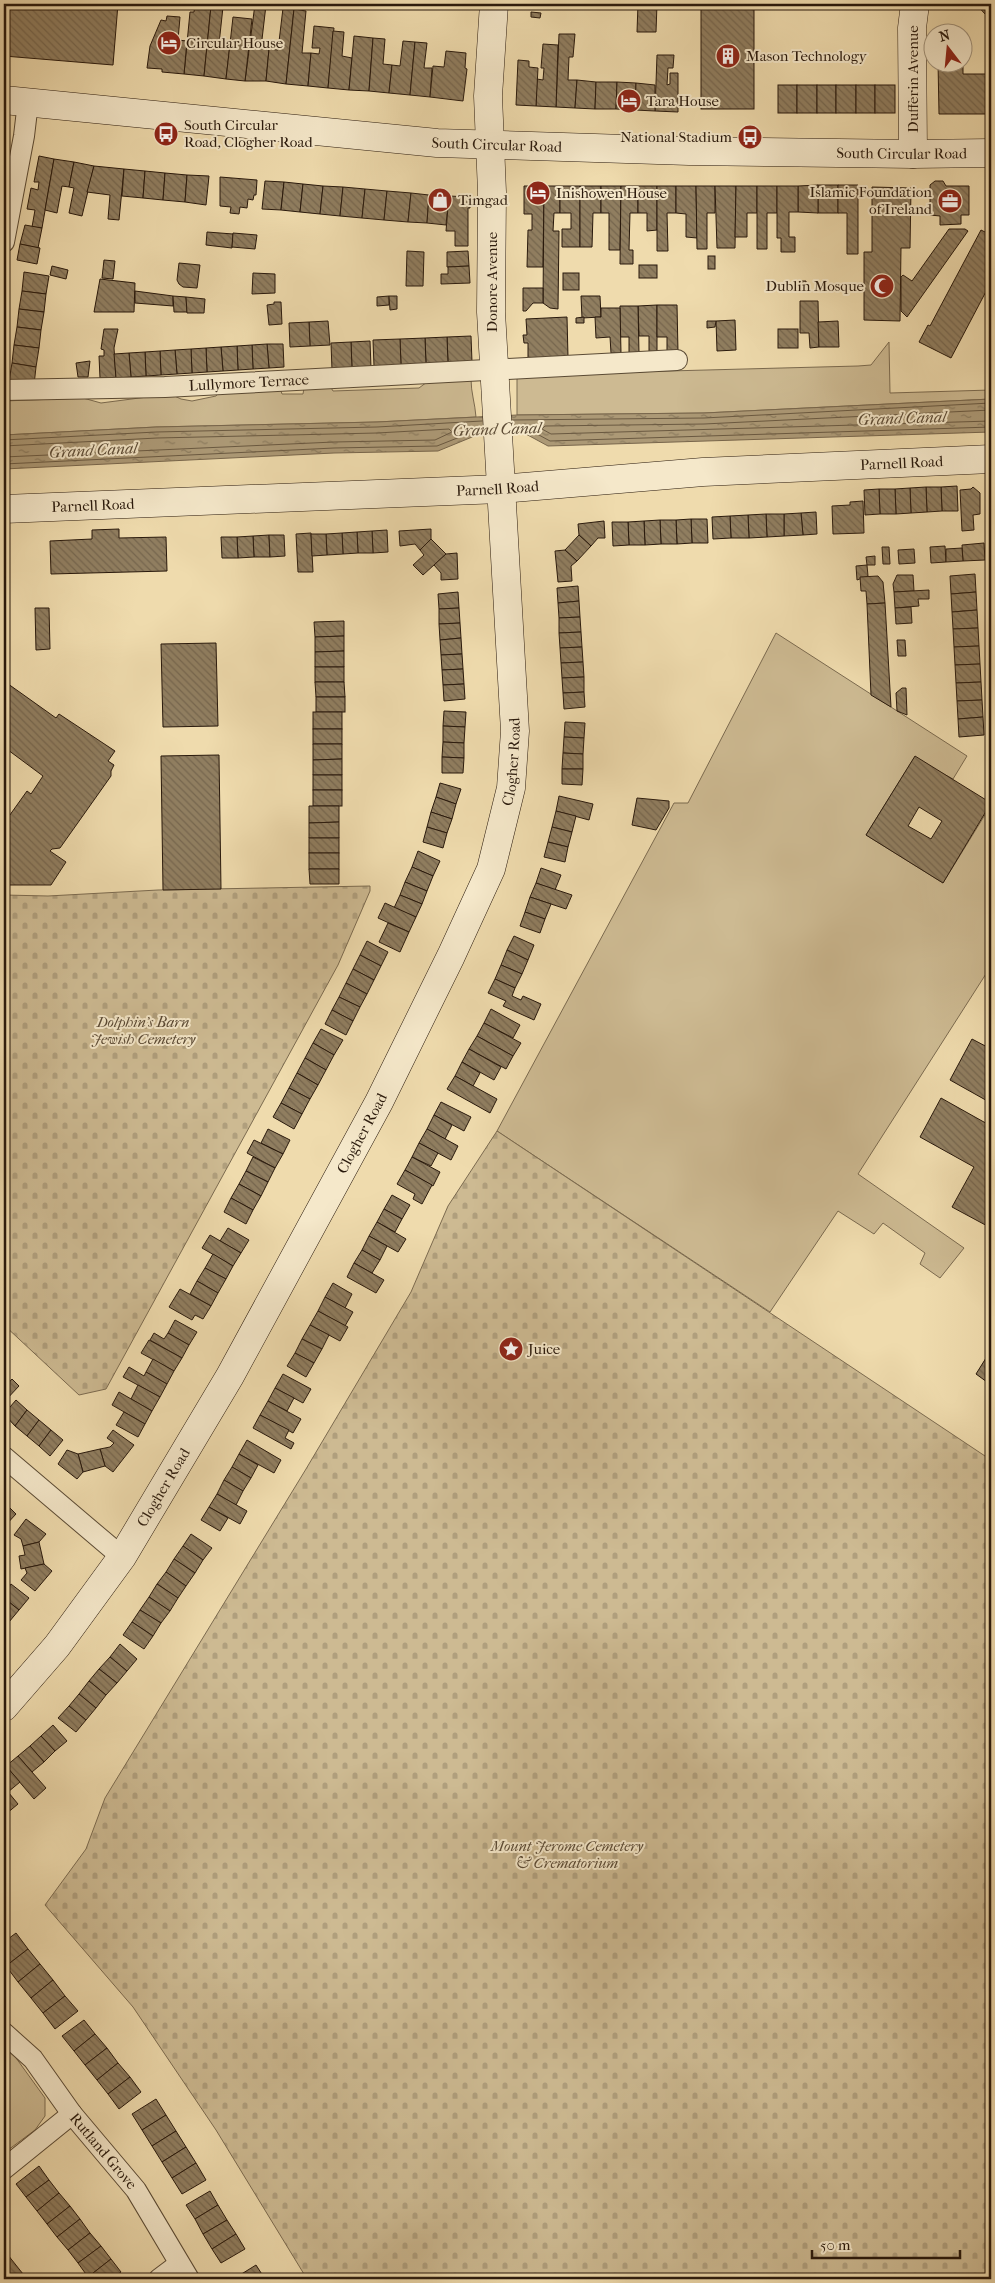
<svg xmlns="http://www.w3.org/2000/svg" width="995" height="2283" viewBox="0 0 995 2283" font-family="'IM FELL French Canon',serif">
<style>
.green{fill:#cdba92;stroke:#7b6a4f}
.cemetery{fill:url(#cemetery-stones);stroke:#7b6a4f}
.water{fill:url(#water-ripples);stroke:#78664c}
.lines{fill:none;stroke-linecap:round;stroke-linejoin:round}
.shore{stroke:#6a5941;stroke-width:1}
.building{fill:url(#building-back-hatch);stroke:#29190c;fill-rule:evenodd}
.street-casing{stroke:#5a4a34;stroke-width:22}
.secondary-casing{stroke:#29190c;stroke-width:29}
.street{stroke:#f5e8ca;stroke-width:20}
.secondary{stroke:#f5e8ca;stroke-width:28}
.labels{text-anchor:middle;dominant-baseline:central;stroke-width:4;stroke-linejoin:round;paint-order:stroke}
.poi-label{font-size:15px;fill:#29190c;stroke:#f5e8ca;text-anchor:start}
.street-label{font-size:15px;fill:#29190c;stroke:#f5e8ca}
.park-label{font-size:15px;font-style:italic;fill:#5a4934;stroke:#f5e8ca}
.water-label{font-size:16px;font-style:italic;fill:#5d4c36;stroke:#f5e8ca}
</style>
<defs>
<pattern id="cemetery-stones" width="16" height="16" patternUnits="userSpaceOnUse" patternTransform="scale(1.25)"><rect width="16" height="16" fill="#cdba92"/><path d="M2 7V4a2 2 0 0 1 4 0v3zM10 15v-3a2 2 0 0 1 4 0v3z" fill="#b09f7d"/></pattern>
<pattern id="water-ripples" width="26" height="14" patternUnits="userSpaceOnUse" patternTransform="scale(1.25)"><rect width="26" height="14" fill="#ac9976"/><path d="M2 4q2-2 4 0t4 0M15 11q2-2 4 0t4 0" fill="none" stroke="#8c7c5f"/></pattern>
<pattern id="building-back-hatch" width="6" height="6" patternUnits="userSpaceOnUse" patternTransform="scale(1.25)"><rect width="6" height="6" fill="#907e60"/><path d="M-1 5l2 2M0 0l6 6M5-1l2 2" fill="none" stroke="#76664e"/></pattern>
</defs>
<rect width="100%" height="100%" fill="#efdbad"/>
<filter id="stains"><feTurbulence type="fractalNoise" baseFrequency=".004" numOctaves="4"/><feColorMatrix values="0 0 0 0 .2 0 0 0 0 .09 0 0 0 0 .02 0 0 0 .5 -.17"/></filter>
<radialGradient id="worn" r=".72"><stop offset=".6" stop-color="#630" stop-opacity="0"/><stop offset="1" stop-color="#630" stop-opacity=".3"/></radialGradient>
<g class="green">
<path d="M889,342L890,393L991,390V399L704,413L517,415V375L858,366L871,365Z"/>
<path d="M431,379H471C471,393 475,403 476,417L377,422L156,427L4,435V401L83,398L101,403L170,394L181,399L192,401L216,396L221,390L280,388L282,394H303L304,388L330,386L333,391L419,388Z"/>
<path d="M776,633L967,756L953,779L914,758L866,835L943,883L991,805V966L858,1174L964,1248L940,1278L920,1264L925,1253L883,1223L874,1234L838,1211L770,1312L497,1131L674,803H688Z"/>
<path d="M4,2046L11,2051L45,2098V2116L35,2130L4,2153Z"/>
</g>
<g class="cemetery">
<path d="M370,886V891L338,965L106,1389L79,1395L4,1325V895L48,896L158,890Z"/>
<path d="M497,1131L991,1460V2279H307L216,2130L133,2007L45,1905L86,1849L105,1798L306,1469L411,1292L448,1206Z"/>
</g>
<path class="water" d="M991,399V432L548,446L524,433L477,435L438,451L334,453L4,469V435L156,427L377,422L517,415L704,413Z"/>
<g class="lines">
<g class="shore">
<path d="M991,410L704,424L545,426L542,429L551,434L991,421"/>
<path d="M512,420L704,418L991,403"/>
<path d="M513,429L526,428L550,441L991,427"/>
<path d="M4,440L156,432L377,427L482,421"/>
<path d="M4,446L157,438L377,433L449,429L452,432L435,440L334,442L4,457"/>
<path d="M4,464L334,448L437,446L475,431L483,430"/>
</g>
</g>
<g class="building">
<path d="M4,4H118L113,65L4,56Z"/>
<path d="M195,4H207L206,6H211L204,76L184,74L190,12H194Z"/>
<path d="M255,4L266,5L261,48L269,49L266,81H245Z"/>
<path d="M522,4H541V8L522,6Z"/>
<path d="M638,4H657L656,32H637Z"/>
<rect x="701" y="4" width="53" height="105"/>
<path d="M976,4H989L991,16L985,14Z"/>
<path d="M211,6L223,7L219,44L230,45L226,79L204,76Z"/>
<path d="M283,8L294,9L286,84L266,81L269,49L278,50Z"/>
<path d="M294,9L306,11L302,53H311L308,86L286,84Z"/>
<path d="M531,12L541,13L540,18L531,17Z"/>
<path d="M167,16L180,17L178,40L187,41L184,74L162,72V69L147,68L150,46L161,20L166,21Z"/>
<path d="M233,17L252,19L245,81L226,79Z"/>
<path d="M314,26L334,28L328,88L308,86L311,53L319,54L320,48H312Z"/>
<path d="M333,31L344,32L342,56L352,58L349,90L328,88Z"/>
<path d="M963,33V74H991V114H939L938,62H962Z"/>
<path d="M559,34H575L573,57H569L568,80H577L575,108L556,107Z"/>
<path d="M354,36L373,38L369,91L349,90Z"/>
<path d="M373,38L385,39L383,64L392,65L389,93L369,91Z"/>
<path d="M403,41L415,42L410,95L389,93L392,65L400,66Z"/>
<path d="M415,42L427,43L424,68H432L430,97L410,95Z"/>
<path d="M543,44L558,45L556,107L536,106L537,79L543,80L544,68H541Z"/>
<path d="M446,51L466,53L465,68L467,69L463,101L430,97L433,66L444,67Z"/>
<path d="M657,55H674L673,68H668L667,85L670,84V73H678V112L655,111Z"/>
<path d="M518,60L529,61V67L538,68L536,106L516,105Z"/>
<path d="M577,80L596,82L595,109L575,108Z"/>
<path d="M596,82H617L616,109H595Z"/>
<path d="M617,82L636,83L635,110L616,109Z"/>
<path d="M636,83L655,85V111L635,110Z"/>
<rect x="778" y="85" width="19" height="28"/>
<rect x="797" y="85" width="20" height="28"/>
<rect x="817" y="85" width="19" height="28"/>
<rect x="836" y="85" width="20" height="28"/>
<rect x="856" y="85" width="19" height="28"/>
<rect x="875" y="85" width="20" height="28"/>
<path d="M39,156L54,159L42,228L32,227L35,210L27,209L31,188L38,190L39,182H34Z"/>
<path d="M54,159L74,162L69,187L62,186L57,213L45,210Z"/>
<path d="M74,162L94,166L82,216L69,213L74,188L69,187Z"/>
<path d="M94,166L124,169L119,220L108,219L110,195L87,192Z"/>
<path d="M124,169L145,171L143,198L122,196Z"/>
<path d="M145,171L165,173L163,200L143,198Z"/>
<path d="M165,173L187,175L185,202L163,200Z"/>
<path d="M187,175L209,176L206,205L185,202Z"/>
<path d="M220,177L257,180L256,195H254L253,200L248,199L247,208L240,207L239,214L230,213L231,207L220,206Z"/>
<path d="M265,181L284,182L281,210L262,209Z"/>
<path d="M935,181H943L946,186H969V215H961V224L940,225V216L930,215V185Z"/>
<path d="M284,182L303,184L300,212L281,210Z"/>
<path d="M303,184L323,186L320,214L300,212Z"/>
<rect x="818" y="185" width="20" height="28"/>
<path d="M818,185V213L798,212V186Z"/>
<path d="M838,185H858V254H847V213H838Z"/>
<path d="M323,186L343,187L340,216L320,214Z"/>
<path d="M524,186H544L543,267H527L528,230H532V214H524Z"/>
<path d="M544,186H560V213H554L553,231H559L558,309L550,308L543,303Z"/>
<path d="M560,186H580V247H562V229H571V213H560Z"/>
<path d="M580,186H601V213H593L592,247H580Z"/>
<path d="M601,186H621L620,250H609V213H601Z"/>
<path d="M621,186H638V213H630L629,250H633V264H620Z"/>
<path d="M638,186H657V230L647,231V213H638Z"/>
<path d="M657,186H676V213H667L668,251H657Z"/>
<path d="M676,186H696L697,238L686,237V214L676,213Z"/>
<path d="M696,186H715V213H707V249H697Z"/>
<path d="M715,186H736L735,248H717Z"/>
<path d="M736,186H757V213H747V237H735Z"/>
<path d="M757,186H777V213H767V249H757Z"/>
<path d="M777,186H798V212H789V237H795V252H781V238H777Z"/>
<path d="M343,187L365,189L362,218L340,216Z"/>
<path d="M872,187L911,188L910,248H901L900,321L864,320V252H872Z"/>
<path d="M365,189L387,191L384,220L362,218Z"/>
<path d="M387,191L411,193L408,222L384,220Z"/>
<path d="M411,193L429,195L427,223L408,222Z"/>
<path d="M429,195L449,196L446,225L427,223Z"/>
<path d="M449,196L470,197V208H468V246H455V231H446Z"/>
<path d="M25,225L42,228L38,248L20,244Z"/>
<path d="M949,229H965L968,231L907,317L901,311V277L903,275L912,281Z"/>
<path d="M981,230L991,235V282L951,358L919,342L928,325L930,326Z"/>
<path d="M207,232L233,234L232,248L206,245Z"/>
<path d="M233,233L257,235L255,249L232,247Z"/>
<path d="M20,244L40,248L37,264L17,260Z"/>
<path d="M407,251L424,252L423,286H406Z"/>
<path d="M468,251L469,266L447,267V252Z"/>
<rect x="708" y="256" width="7" height="13"/>
<path d="M104,260L115,261L113,279L102,278Z"/>
<path d="M179,263L200,265L197,288L183,287L179,284L177,280Z"/>
<rect x="639" y="265" width="18" height="13"/>
<path d="M52,266L68,270L66,279L50,275Z"/>
<path d="M469,266L470,283L441,284V274H448V267Z"/>
<path d="M24,272L49,276L46,294L22,291Z"/>
<path d="M253,273L275,274V293L252,294Z"/>
<rect x="563" y="273" width="16" height="17"/>
<path d="M100,279L135,283L134,312H94Z"/>
<path d="M800,281H806V287L800,288Z"/>
<path d="M523,288H543V303H533L526,311H523Z"/>
<path d="M22,291L46,294L44,312L19,309Z"/>
<path d="M135,291L173,296V306L135,303Z"/>
<path d="M173,296L186,297L187,312H174Z"/>
<path d="M389,296V305L377,306V297Z"/>
<path d="M389,296H397V309L390,310Z"/>
<path d="M581,296H600L601,317L582,318Z"/>
<path d="M186,297L205,299L204,313H187Z"/>
<path d="M800,301H818L819,347L810,348L809,333H800Z"/>
<path d="M274,302H281L282,324L269,325L267,305L274,304Z"/>
<path d="M657,305V352H649V336H639L638,306Z"/>
<path d="M657,305H677L678,352H667V337H657Z"/>
<path d="M620,306H638L639,353H629V337H620Z"/>
<path d="M601,308H620L621,353H611L610,337L596,338L595,317H601Z"/>
<path d="M19,309L44,312L41,330L17,327Z"/>
<path d="M567,317L568,357L528,359V343H524L523,335H527L526,319Z"/>
<path d="M584,317V323H576V318Z"/>
<path d="M735,320L736,350L717,351L716,321Z"/>
<path d="M328,321L330,345L310,346L309,322Z"/>
<path d="M707,321H716L715,327L707,328Z"/>
<path d="M838,321L839,347H819L818,322Z"/>
<path d="M309,322L310,346L290,347L289,323Z"/>
<path d="M17,327L41,330L39,348L14,345Z"/>
<path d="M104,329H118L114,348L116,378H100L99,356H104V350L101,349Z"/>
<rect x="778" y="329" width="20" height="19"/>
<path d="M471,336L472,362L448,363L447,337Z"/>
<path d="M447,337L448,363L426,364L425,338Z"/>
<path d="M425,338L426,364L401,365L400,339Z"/>
<path d="M400,339L401,365L374,366L373,340Z"/>
<path d="M370,341L371,368L352,369L351,342Z"/>
<path d="M351,342L352,369L332,370L331,343Z"/>
<path d="M267,344H283L284,367L269,368Z"/>
<path d="M267,344L269,368L253,369L252,345Z"/>
<path d="M14,345L39,348L36,367L12,363Z"/>
<path d="M252,345L253,369L238,370L237,346Z"/>
<path d="M237,346L238,370L223,371L221,347Z"/>
<path d="M221,347L223,371L207,372L206,348Z"/>
<path d="M206,348L207,372L192,373L191,349Z"/>
<path d="M191,349L192,373L177,374L175,350Z"/>
<path d="M175,350L177,374L161,375L160,351Z"/>
<path d="M160,351L161,375L146,376L145,352Z"/>
<path d="M145,352L146,376L131,377L129,353Z"/>
<path d="M129,353L131,377L116,378L114,354Z"/>
<path d="M90,361L88,377H78L76,363Z"/>
<path d="M12,363L36,367L34,385L9,381Z"/>
<path d="M957,486L958,511H942L941,487Z"/>
<path d="M926,487H941L942,511L927,512Z"/>
<path d="M926,487L927,512L911,513L910,488Z"/>
<path d="M973,487L980,493V514L973,515L974,530L962,531L960,490L971,489Z"/>
<path d="M910,488L911,513L896,514L895,489Z"/>
<path d="M879,489H895L896,514H880Z"/>
<path d="M879,489L880,514L865,515L864,490Z"/>
<path d="M863,501L864,533L833,534L832,506L850,505V502Z"/>
<path d="M816,512L817,534L803,535L801,513Z"/>
<path d="M801,513L803,535L784,536V514Z"/>
<path d="M766,514H784V536L767,537Z"/>
<path d="M766,514L767,537L749,538L748,515Z"/>
<path d="M748,515L749,538H731L730,516Z"/>
<path d="M730,516L731,538L713,539L712,517Z"/>
<path d="M691,519H707L708,543H692Z"/>
<path d="M691,519L692,543L677,544L676,520Z"/>
<path d="M660,520H676L677,544H661Z"/>
<path d="M660,520L661,544L645,545L644,521Z"/>
<path d="M604,521L605,538H598L591,546L579,535L578,524Z"/>
<path d="M644,521L645,545H629L628,522Z"/>
<path d="M612,522H628L629,545L613,546Z"/>
<path d="M119,529V538L166,537L167,571L51,574L50,541L92,539V530Z"/>
<path d="M431,529V539L420,550L415,544L400,546L399,531Z"/>
<path d="M387,530L388,552L373,553L372,531Z"/>
<path d="M372,531L373,553H358L357,532Z"/>
<path d="M357,532L358,553L343,554L342,533Z"/>
<path d="M311,533L313,572H298L296,534Z"/>
<path d="M342,533L343,554L327,555L326,534Z"/>
<path d="M311,534H326L327,555L312,556Z"/>
<path d="M269,535L270,557H254L253,536Z"/>
<path d="M269,535H284L285,556L270,557Z"/>
<path d="M579,535L591,546L577,561L565,550Z"/>
<path d="M253,536L254,557L238,558L237,537Z"/>
<path d="M221,537H237L238,558H222Z"/>
<path d="M431,539L446,554L423,575L413,565L424,555L420,550Z"/>
<path d="M984,543L985,560L963,561L962,545Z"/>
<path d="M945,546L946,562L931,563L930,547Z"/>
<path d="M882,547H889L890,564H883Z"/>
<path d="M962,548L963,561L946,562V549Z"/>
<path d="M914,549L915,563L899,564L898,550Z"/>
<path d="M565,550L577,561L571,566L572,581L558,582L555,551Z"/>
<path d="M457,553L458,579L441,580V573L434,565L446,554Z"/>
<path d="M875,556V565H867L866,557Z"/>
<path d="M867,565L868,576L857,580L856,566Z"/>
<path d="M975,574L976,592L951,594L950,576Z"/>
<path d="M897,575H913L914,591L894,592L893,584Z"/>
<path d="M878,576L883,582L885,603L867,604L866,591H861L860,577Z"/>
<path d="M578,586L579,601L558,603L557,588Z"/>
<path d="M929,590V599H918L919,606L895,608L894,592Z"/>
<path d="M458,592L459,608L439,609L438,594Z"/>
<path d="M976,592L977,610L952,612L951,594Z"/>
<path d="M579,601L580,617L559,618L558,603Z"/>
<path d="M885,603L891,707L871,695L867,604Z"/>
<path d="M911,607L912,623L896,624L895,608Z"/>
<path d="M35,608H49L50,649L36,650Z"/>
<path d="M459,608L460,623L439,624V609Z"/>
<path d="M977,610L978,628L953,629L952,612Z"/>
<path d="M580,617L581,632L559,633V618Z"/>
<path d="M344,621V636L315,637L314,622Z"/>
<path d="M460,623L461,638L440,640L439,624Z"/>
<path d="M978,628L979,646L954,647L953,629Z"/>
<path d="M581,632L582,647L560,648L559,633Z"/>
<path d="M344,636V651L315,652V637Z"/>
<path d="M461,638L462,654L441,655L440,640Z"/>
<path d="M897,640H905L906,656H898Z"/>
<path d="M216,643L218,726L163,727L161,644Z"/>
<path d="M979,646L980,664L955,665L954,647Z"/>
<path d="M582,647L583,662L561,663L560,648Z"/>
<path d="M344,651V667H315V652Z"/>
<path d="M462,654L463,669L442,670L441,655Z"/>
<path d="M583,662L584,677L562,678L561,663Z"/>
<path d="M980,664L981,682L956,683L955,665Z"/>
<rect x="315" y="667" width="29" height="15"/>
<path d="M463,669L464,684L443,685L442,670Z"/>
<path d="M584,677V692L563,693L562,678Z"/>
<path d="M4,681L56,718L59,714L115,751L108,761L114,765L111,771V776L60,848L52,849L50,851L66,862L51,885H4V829L10,821L7,819L27,791L31,794L43,776L4,747Z"/>
<path d="M315,682H344L345,697H316Z"/>
<path d="M981,682L982,700L957,701L956,683Z"/>
<path d="M464,684L465,699L444,701L443,685Z"/>
<path d="M902,688H906L907,715L897,711L896,693Z"/>
<path d="M584,692L585,707L564,709L563,693Z"/>
<rect x="316" y="697" width="29" height="15"/>
<path d="M982,700L983,717L958,719L957,701Z"/>
<path d="M444,711L466,712L465,727L443,726Z"/>
<rect x="313" y="712" width="29" height="17"/>
<path d="M983,717L984,735L959,737L958,719Z"/>
<path d="M565,722L585,723L584,738L564,737Z"/>
<path d="M443,726L465,727L464,743L443,742Z"/>
<rect x="313" y="729" width="29" height="15"/>
<path d="M564,737L584,738L583,754L563,753Z"/>
<path d="M443,742L464,743V758L442,757Z"/>
<path d="M313,744H342V759L313,760Z"/>
<path d="M563,753L583,754V769H562Z"/>
<path d="M219,755L221,889L163,890L161,756Z"/>
<path d="M915,756L991,803L943,883L866,835ZM919,807L942,821L931,839L908,826Z"/>
<path d="M442,757L464,758L463,773H442Z"/>
<path d="M342,759V775H313V760Z"/>
<path d="M562,769H583L582,785L562,784Z"/>
<rect x="313" y="775" width="29" height="15"/>
<path d="M440,783L461,789L456,804L436,797Z"/>
<rect x="313" y="790" width="29" height="16"/>
<path d="M559,796L593,804L589,820L556,811Z"/>
<path d="M436,797L456,804L452,819L431,812Z"/>
<path d="M637,798L669,801V808L656,830L632,825Z"/>
<path d="M309,806H339V822L309,823Z"/>
<path d="M556,811L576,816L572,832L552,827Z"/>
<path d="M431,812L452,819L447,833L427,827Z"/>
<path d="M339,822V838H309V823Z"/>
<path d="M427,827L447,833L443,848L423,842Z"/>
<path d="M552,827L572,832L568,847L548,842Z"/>
<rect x="309" y="838" width="30" height="15"/>
<path d="M548,842L568,847L565,862L544,857Z"/>
<path d="M418,851L440,861L433,876L412,867Z"/>
<rect x="309" y="853" width="30" height="16"/>
<path d="M412,867L433,876L427,891L405,882Z"/>
<path d="M541,868L561,875L555,890L536,883Z"/>
<path d="M309,869H339V884H310Z"/>
<path d="M405,882L427,891L422,904L400,895Z"/>
<path d="M536,883L572,895L566,909L530,897Z"/>
<path d="M400,895L422,904L416,917L394,908Z"/>
<path d="M530,897L551,904L545,919L525,912Z"/>
<path d="M385,903L416,917L409,932L378,918Z"/>
<path d="M525,912L545,919L540,933L520,926Z"/>
<path d="M388,923L409,932L400,952L379,942Z"/>
<path d="M514,936L534,945L528,960L507,950Z"/>
<path d="M367,941L388,952L381,966L360,955Z"/>
<path d="M507,950L528,960L522,974L501,965Z"/>
<path d="M360,955L381,966L374,980L353,969Z"/>
<path d="M501,965L522,974L515,988L495,979Z"/>
<path d="M353,969L374,980L367,994L346,983Z"/>
<path d="M495,979L515,988L512,996L521,1000L523,996L541,1004L534,1020L503,1006L506,1001L488,993Z"/>
<path d="M346,983L367,994L360,1007L339,997Z"/>
<path d="M339,997L360,1007L353,1021L332,1010Z"/>
<path d="M491,1009L520,1025L513,1038L484,1023Z"/>
<path d="M332,1010L353,1021L346,1035L325,1024Z"/>
<path d="M484,1023L521,1043L513,1056L477,1036Z"/>
<path d="M321,1029L343,1040L334,1055L313,1043Z"/>
<path d="M477,1036L513,1056L506,1069L469,1049Z"/>
<path d="M972,1039L991,1049V1103L950,1080Z"/>
<path d="M313,1043L334,1055L326,1070L305,1058Z"/>
<path d="M469,1049L501,1067L494,1080L462,1062Z"/>
<path d="M305,1058L326,1070L318,1085L297,1073Z"/>
<path d="M462,1062L480,1073L473,1086L455,1076Z"/>
<path d="M297,1073L318,1085L310,1099L289,1088Z"/>
<path d="M455,1076L497,1099L490,1113L447,1089Z"/>
<path d="M289,1088L310,1099L302,1114L281,1103Z"/>
<path d="M941,1098L991,1126V1228L952,1207L974,1167L920,1137Z"/>
<path d="M441,1102L471,1117L464,1131L434,1115Z"/>
<path d="M281,1103L302,1114L294,1129L273,1117Z"/>
<path d="M434,1115L452,1125L445,1139L427,1129Z"/>
<path d="M268,1129L290,1140L283,1154L261,1143Z"/>
<path d="M427,1129L458,1146L451,1160L419,1143Z"/>
<path d="M254,1140L283,1154L275,1168L247,1153Z"/>
<path d="M419,1143L438,1153L431,1166L412,1157Z"/>
<path d="M253,1157L275,1168L268,1182L246,1171Z"/>
<path d="M412,1157L440,1172L433,1186L405,1170Z"/>
<path d="M405,1170L432,1185L422,1204L413,1199L415,1194L397,1184Z"/>
<path d="M246,1171L268,1182L261,1196L239,1184Z"/>
<path d="M239,1184L261,1196L253,1210L231,1198Z"/>
<path d="M392,1195L410,1205L402,1219L384,1209Z"/>
<path d="M231,1198L253,1210L246,1224L224,1212Z"/>
<path d="M384,1209L402,1219L395,1232L377,1222Z"/>
<path d="M377,1222L406,1239L398,1252L369,1236Z"/>
<path d="M228,1228L249,1240L241,1253L220,1241Z"/>
<path d="M210,1235L241,1253L233,1266L202,1248Z"/>
<path d="M369,1236L387,1246L380,1260L362,1250Z"/>
<path d="M362,1250L380,1260L372,1273L354,1263Z"/>
<path d="M213,1254L233,1266L226,1279L205,1268Z"/>
<path d="M354,1263L384,1280L376,1293L347,1277Z"/>
<path d="M205,1268L226,1279L218,1293L197,1281Z"/>
<path d="M197,1281L218,1293L211,1306L190,1294Z"/>
<path d="M333,1283L352,1294L345,1308L325,1297Z"/>
<path d="M180,1289L211,1306L203,1319L195,1315L192,1320L169,1307Z"/>
<path d="M325,1297L353,1312L345,1326L318,1311Z"/>
<path d="M318,1311L348,1327L340,1341L310,1325Z"/>
<path d="M175,1320L197,1332L189,1345L168,1333Z"/>
<path d="M310,1325L329,1335L322,1349L302,1339Z"/>
<path d="M154,1333L164,1339L168,1333L189,1345L182,1358L150,1340Z"/>
<path d="M302,1339L322,1349L314,1363L295,1353Z"/>
<path d="M149,1340L182,1358L174,1371L141,1353Z"/>
<path d="M991,1350V1375L987,1382L976,1374Z"/>
<path d="M295,1353L314,1363L306,1377L287,1366Z"/>
<path d="M153,1359L174,1371L167,1384L146,1372Z"/>
<path d="M129,1367L144,1376L146,1372L167,1384L160,1397L123,1377Z"/>
<path d="M4,1368L9,1373L4,1378Z"/>
<path d="M283,1374L311,1389L303,1403L275,1388Z"/>
<path d="M12,1379L19,1386L4,1402V1388Z"/>
<path d="M138,1385L160,1397L152,1411L131,1399Z"/>
<path d="M275,1388L294,1398L287,1411L268,1401Z"/>
<path d="M119,1392L152,1411L145,1424L112,1405Z"/>
<path d="M16,1400L27,1410L15,1426L4,1414Z"/>
<path d="M268,1401L301,1419L293,1433L260,1415Z"/>
<path d="M27,1410L39,1420L27,1436L15,1426Z"/>
<path d="M124,1412L145,1424L138,1437L116,1425Z"/>
<path d="M260,1415L289,1430L285,1438L294,1443L291,1449L253,1428Z"/>
<path d="M39,1420L51,1430L39,1446L27,1436Z"/>
<path d="M51,1430L63,1440L50,1456L39,1446Z"/>
<path d="M113,1430L134,1445L113,1472L105,1466L100,1449L110,1447L114,1443L107,1438Z"/>
<path d="M247,1440L281,1460L274,1473L239,1454Z"/>
<path d="M100,1449L105,1466L83,1472L78,1454Z"/>
<path d="M67,1450L78,1454L83,1472L77,1479L58,1464Z"/>
<path d="M239,1454L258,1465L251,1478L232,1467Z"/>
<path d="M232,1467L251,1478L243,1491L224,1480Z"/>
<path d="M224,1480L243,1491L236,1505L217,1494Z"/>
<path d="M217,1494L247,1511L240,1524L209,1507Z"/>
<path d="M5,1503L16,1514L4,1527V1505Z"/>
<path d="M209,1507L228,1518L220,1531L201,1520Z"/>
<path d="M26,1519L46,1534L39,1542L23,1546L21,1539L14,1535Z"/>
<path d="M191,1534L212,1548L203,1560L183,1546Z"/>
<path d="M39,1542L44,1564L21,1569L19,1556L25,1555L23,1546Z"/>
<path d="M183,1546L203,1560L195,1573L174,1559Z"/>
<path d="M174,1559L195,1573L186,1586L166,1572Z"/>
<path d="M44,1564L52,1571L35,1591L21,1580L27,1573L25,1568Z"/>
<path d="M166,1572L186,1586L178,1598L157,1584Z"/>
<path d="M11,1584L29,1598L19,1610L4,1598V1594Z"/>
<path d="M157,1584L178,1598L170,1611L149,1597Z"/>
<path d="M149,1597L170,1611L161,1623L140,1610Z"/>
<path d="M4,1598L19,1610L9,1622L4,1618Z"/>
<path d="M140,1610L161,1623L153,1636L132,1622Z"/>
<path d="M4,1618L9,1622L4,1629Z"/>
<path d="M132,1622L153,1636L144,1649L123,1635Z"/>
<path d="M120,1644L137,1659L127,1671L110,1657Z"/>
<path d="M110,1657L127,1671L117,1683L99,1669Z"/>
<path d="M99,1669L117,1683L106,1695L89,1681Z"/>
<path d="M89,1681L106,1695L96,1708L79,1694Z"/>
<path d="M79,1694L96,1708L86,1720L69,1706Z"/>
<path d="M69,1706L86,1720L76,1732L58,1718Z"/>
<path d="M53,1725L67,1741L55,1751L41,1736Z"/>
<path d="M41,1736L55,1751L44,1762L30,1746Z"/>
<path d="M30,1746L44,1762L32,1772L18,1756Z"/>
<path d="M18,1756L46,1788L34,1799L6,1766Z"/>
<path d="M6,1766L20,1782L8,1792L4,1787V1768Z"/>
<path d="M4,1787L18,1804L6,1814L4,1811Z"/>
<path d="M16,1933L28,1949L6,1966L4,1963V1942Z"/>
<path d="M28,1949L40,1964L18,1982L6,1966Z"/>
<path d="M40,1964L53,1980L31,1998L18,1982Z"/>
<path d="M53,1980L65,1996L43,2013L31,1998Z"/>
<path d="M65,1996L78,2011L55,2029L43,2013Z"/>
<path d="M84,2020L95,2034L74,2051L62,2036Z"/>
<path d="M95,2034L107,2048L85,2065L74,2051Z"/>
<path d="M107,2048L118,2063L97,2080L85,2065Z"/>
<path d="M118,2063L130,2077L108,2094L97,2080Z"/>
<path d="M130,2077L141,2092L119,2109L108,2094Z"/>
<path d="M156,2099L166,2115L142,2130L132,2114Z"/>
<path d="M166,2115L176,2131L152,2146L142,2130Z"/>
<path d="M176,2131L186,2147L162,2162L152,2146Z"/>
<path d="M186,2147L196,2163L172,2178L162,2162Z"/>
<path d="M196,2163L206,2180L182,2194L172,2178Z"/>
<path d="M39,2166L49,2180L26,2197L16,2184Z"/>
<path d="M49,2180L59,2193L37,2211L26,2197Z"/>
<path d="M210,2191L218,2205L195,2219L186,2205Z"/>
<path d="M59,2193L70,2206L47,2224L37,2211Z"/>
<path d="M218,2205L227,2220L203,2234L195,2219Z"/>
<path d="M70,2206L80,2219L57,2237L47,2224Z"/>
<path d="M80,2219L90,2233L68,2250L57,2237Z"/>
<path d="M227,2220L236,2234L212,2249L203,2234Z"/>
<path d="M90,2233L101,2246L78,2263L68,2250Z"/>
<path d="M236,2234L245,2249L221,2263L212,2249Z"/>
<path d="M101,2246L111,2259L88,2277L78,2263Z"/>
<path d="M4,2250L27,2279H4Z"/>
<path d="M111,2259L121,2272L112,2279H90L88,2277Z"/>
<path d="M256,2265L265,2279H236L235,2278Z"/>
</g>
<g class="lines">
<defs>
<g id="street">
<path d="M4,242L24,136L28,102"/>
<path id="s1" d="M4,390L165,387L677,360"/>
<path d="M4,1457L122,1557"/>
<path id="s2" d="M4,2033L33,2059L72,2114L136,2190L189,2279"/>
<path d="M4,2169L72,2114"/>
<path d="M159,2279L179,2264"/>
</g>
<g id="secondary">
<path id="s3" d="M4,100L437,143L689,151L913,154L991,153"/>
<path d="M913,154L912,28L915,4"/>
<path id="s4" d="M4,509L500,489L703,472L991,459"/>
<path id="s5" d="M4,1707L57,1646L122,1557L230,1376L379,1102L451,956L491,869L511,788L515,731L491,312L492,192L488,96L494,4"/>
</g>
</defs>
<use href="#street" class="street-casing"/>
<use href="#secondary" class="secondary-casing"/>
<use href="#street" class="street"/>
<use href="#secondary" class="secondary"/>
</g>
<defs>
<symbol id="hotel-disc" viewBox="-11 -11 22 22"><circle r="9.5" fill="#8f2418" stroke="#f5e8ca"/><path d="M-6-4.5h1.5V1H6V5H4.5V3h-9V5H-6ZM-4 0a1.8 1.8 0 1 1 3.6 0ZM.5 0V-2.5h3Q6-2.5 6 0Z" fill="#fff"/></symbol>
<symbol id="building-disc" viewBox="-11 -11 22 22"><circle r="9.5" fill="#8f2418" stroke="#f5e8ca"/><path d="M-4-6H4V6H1V3H-1V6H-4ZM-2.5-4.3h1.7v1.8h-1.7ZM.8-4.3h1.7v1.8H.8ZM-2.5-1h1.7V.8h-1.7ZM.8-1h1.7V.8H.8Z" fill="#fff"/></symbol>
<symbol id="bus-disc" viewBox="-11 -11 22 22"><circle r="9.5" fill="#8f2418" stroke="#f5e8ca"/><path d="M-5-6H5V4H4V6H2V4H-2V6H-4V4H-5ZM-3.5-4V0h7V-4ZM-3.5 1.2v1.5H-2V1.2ZM2 1.2v1.5H3.5V1.2Z" fill="#fff"/></symbol>
<symbol id="shop-disc" viewBox="-11 -11 22 22"><circle r="9.5" fill="#8f2418" stroke="#f5e8ca"/><path d="M-5-2.5h2.3a2.7 3.5 0 0 1 5.4 0H5L5.5 6h-11ZM-1.5-2.5h3a1.5 2.3 0 0 0-3 0Z" fill="#fff"/></symbol>
<symbol id="office-disc" viewBox="-11 -11 22 22"><circle r="9.5" fill="#8f2418" stroke="#f5e8ca"/><path d="M-6-3h4V-5.5h4V-3h4V5H-6ZM-1-4.5V-3h2v-1.5ZM-6 0V1H6V0Z" fill="#fff"/></symbol>
<symbol id="mosque-disc" viewBox="-11 -11 22 22"><circle r="9.5" fill="#8f2418" stroke="#f5e8ca"/><path d="M3.5-4.9A6 6 0 1 0 3.5 4.9A5 5 0 1 1 3.5-4.9Z" fill="#fff"/></symbol>
<symbol id="sight-disc" viewBox="-11 -11 22 22"><circle r="9.5" fill="#8f2418" stroke="#f5e8ca"/><path d="M0-6L1.8-2.2L6-1.7L2.9 1.2L3.7 5.4L0 3.3L-3.7 5.4L-2.9 1.2L-6-1.7L-1.8-2.2Z" fill="#fff"/></symbol>
</defs>
<g fill-rule="evenodd">
<use href="#hotel-disc" x="155" y="29" width="28" height="28"/>
<use href="#building-disc" x="714" y="42" width="28" height="28"/>
<use href="#hotel-disc" x="615" y="87" width="28" height="28"/>
<use href="#bus-disc" x="152" y="120" width="28" height="28"/>
<use href="#bus-disc" x="736" y="123" width="28" height="28"/>
<use href="#hotel-disc" x="524" y="179" width="28" height="28"/>
<use href="#shop-disc" x="426" y="186" width="28" height="28"/>
<use href="#office-disc" x="936" y="187" width="28" height="28"/>
<use href="#mosque-disc" x="868" y="272" width="28" height="28"/>
<use href="#sight-disc" x="497" y="1335" width="28" height="28"/>
</g>
<g class="labels">
<g class="poi-label">
<text x="186" y="43">Circular House</text>
<text x="746" y="56">Mason Technology</text>
<text x="646" y="101">Tara House</text>
<text x="184" y="125">South Circular<tspan x="184" dy="17">Road, Clogher Road</tspan></text>
<text x="732" y="137" text-anchor="end">National Stadium</text>
<text x="932" y="192" text-anchor="end">Islamic Foundation<tspan x="932" dy="17">of Ireland</tspan></text>
<text x="556" y="193">Inishowen House</text>
<text x="458" y="200">Timgad</text>
<text x="864" y="286" text-anchor="end">Dublin Mosque</text>
<text x="528" y="1349">Juice</text>
</g>
<g class="street-label">
<text transform="translate(913 79) rotate(-90)">Dufferin Avenue</text>
<text stroke="none"><textPath href="#s3" startOffset="495">South Circular Road</textPath></text>
<text stroke="none"><textPath href="#s3" startOffset="900">South Circular Road</textPath></text>
<text transform="translate(492 282) rotate(-90)">Donore Avenue</text>
<text stroke="none"><textPath href="#s1" startOffset="245">Lullymore Terrace</textPath></text>
<text stroke="none"><textPath href="#s4" startOffset="899">Parnell Road</textPath></text>
<text stroke="none"><textPath href="#s4" startOffset="494">Parnell Road</textPath></text>
<text stroke="none"><textPath href="#s4" startOffset="89">Parnell Road</textPath></text>
<text stroke="none"><textPath href="#s5" startOffset="1082">Clogher Road</textPath></text>
<text stroke="none"><textPath href="#s5" startOffset="678">Clogher Road</textPath></text>
<text stroke="none"><textPath href="#s5" startOffset="272">Clogher Road</textPath></text>
<text stroke="none"><textPath href="#s2" startOffset="155">Rutland Grove</textPath></text>
</g>
<g class="park-label">
<text x="143" y="1022">Dolphin's Barn<tspan x="143" dy="17">Jewish Cemetery</tspan></text>
<text x="567" y="1846">Mount Jerome Cemetery<tspan x="567" dy="17">&amp; Crematorium</tspan></text>
</g>
<g class="water-label">
<text transform="translate(902 418) rotate(-2)">Grand Canal</text>
<text transform="translate(497 429) rotate(-2)">Grand Canal</text>
<text transform="translate(93 450) rotate(-3)">Grand Canal</text>
</g>
</g>
<rect width="995" height="2283" fill="none" stroke="#efdbad" stroke-width="20"/>
<rect x="5" y="5" width="985" height="2273" fill="none" stroke="#29190c" stroke-width="2.5"/>
<rect x="10" y="10" width="975" height="2263" fill="none" stroke="#29190c"/>
<g transform="translate(948 48) rotate(344)"><circle r="24" fill="#f5e8ca" stroke="#a3957e"/>
<path d="M0-4L9 19L0 12L-9 19Z" fill="#8f2418"/>
<text y="-8" font-size="14" font-weight="bold" text-anchor="middle" fill="#29190c">N</text>
</g>
<path d="M812 2250v8h148v-8" fill="none" stroke="#29190c" stroke-width="2.5"/>
<text x="820" y="2250" font-size="15" fill="#29190c" stroke="#f5e8ca" stroke-width="4" paint-order="stroke">50 m</text>
<rect width="100%" height="100%" filter="url(#stains)"/>
<rect width="100%" height="100%" fill="url(#worn)"/>
</svg>
